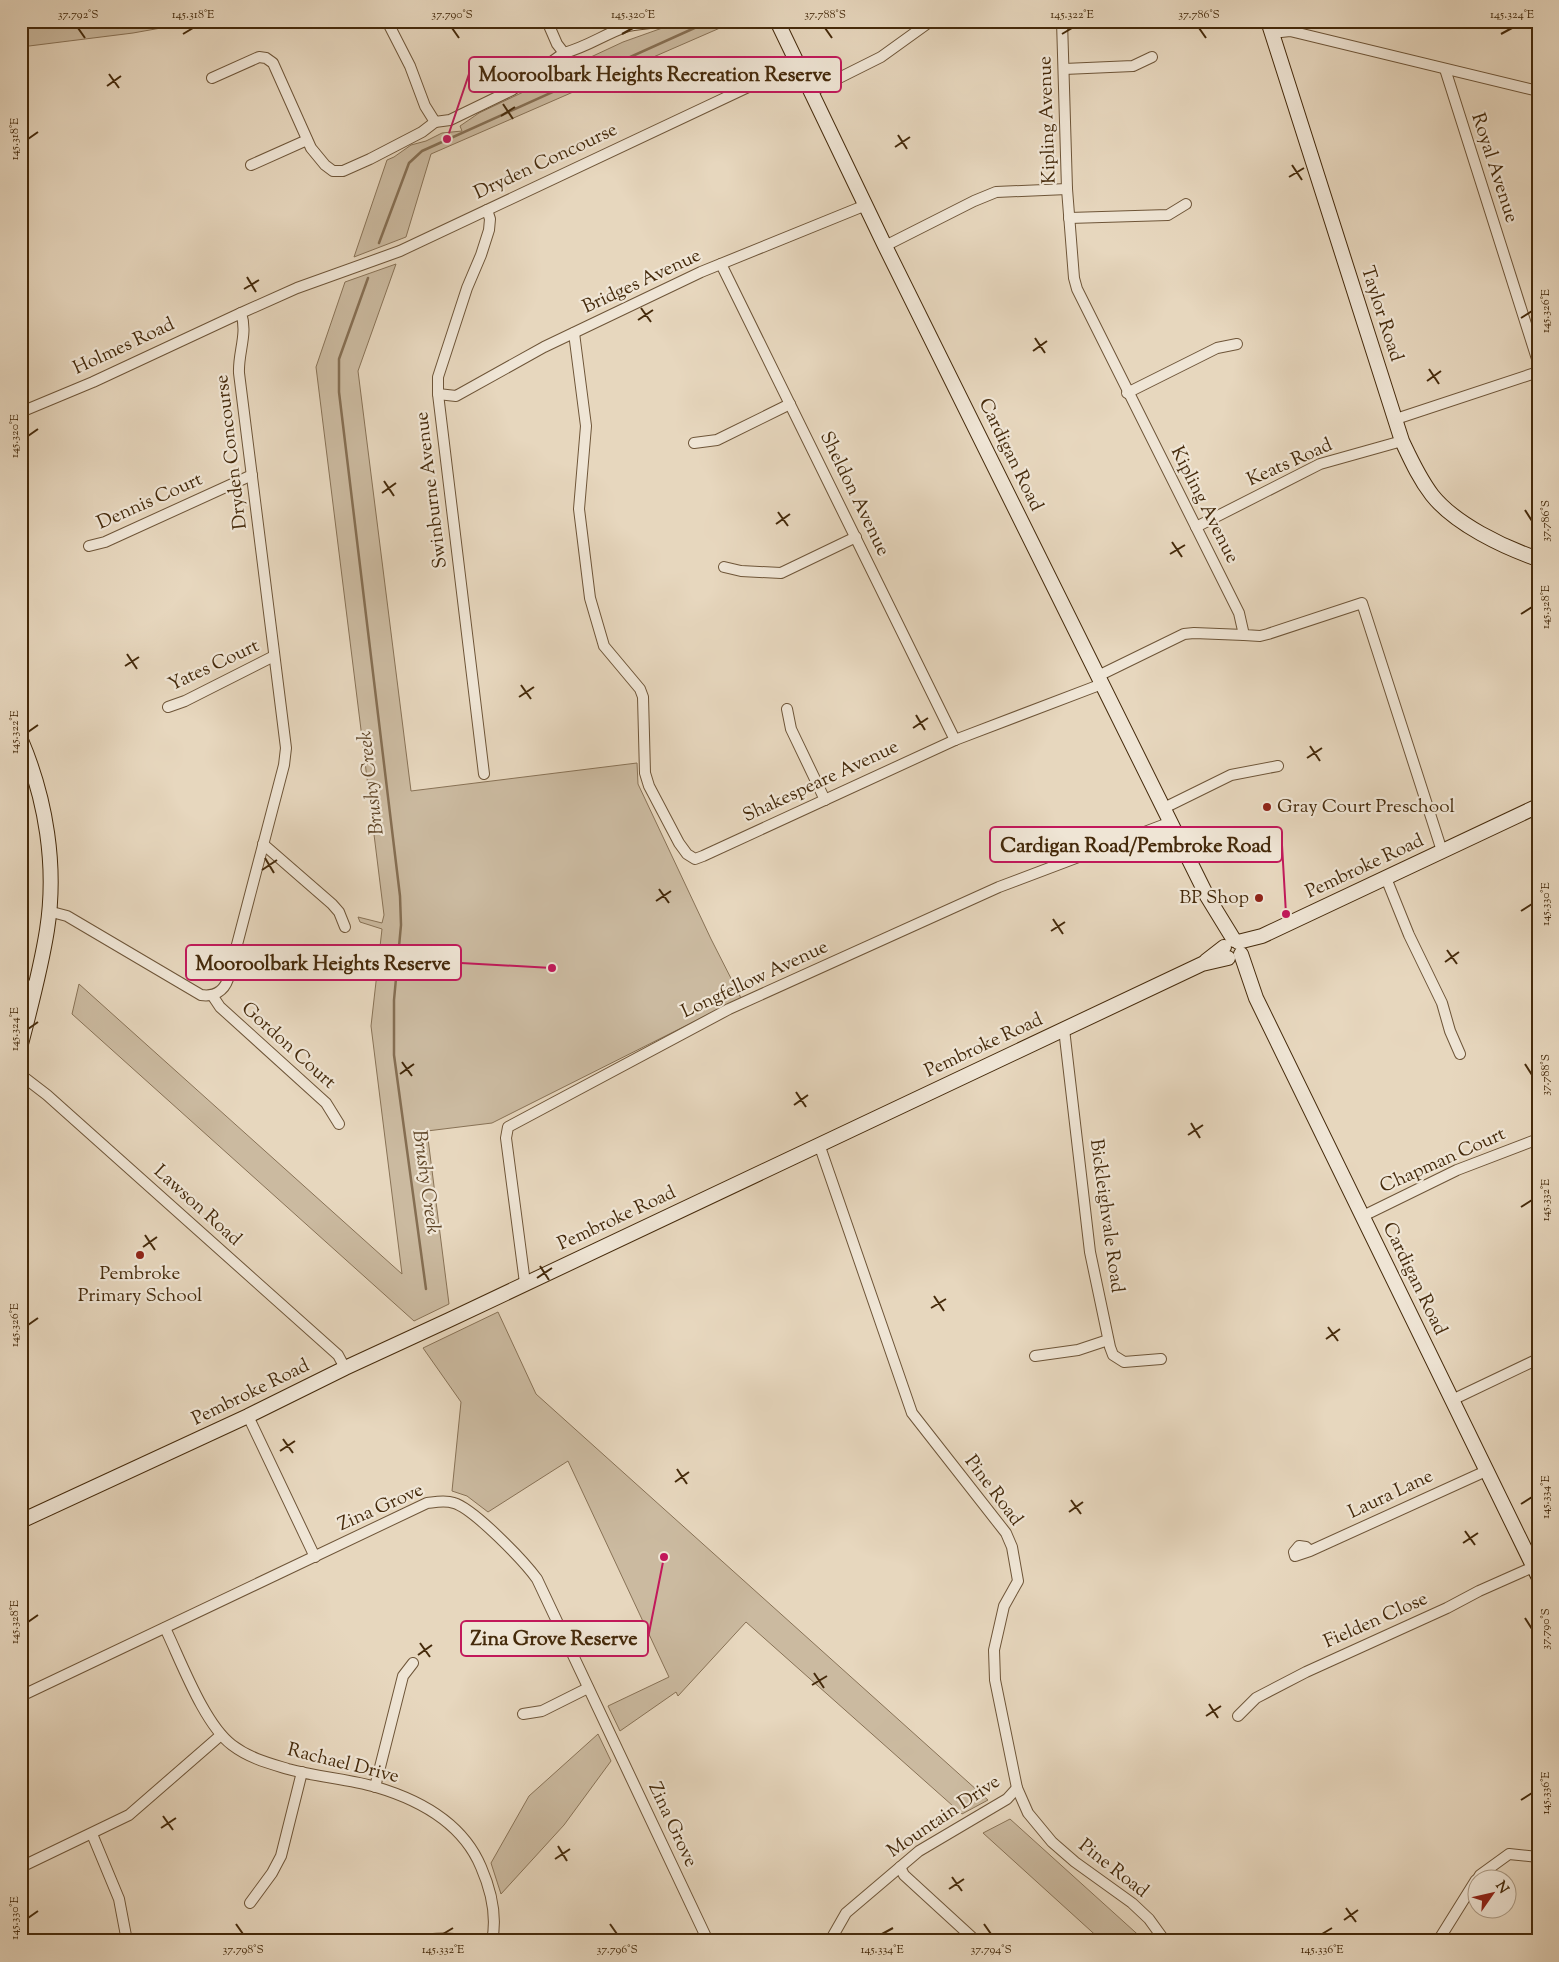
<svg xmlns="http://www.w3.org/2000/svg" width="1559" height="1962" viewBox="0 0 1559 1962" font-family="'Sorts Mill Goudy',serif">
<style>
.green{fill:#cbbaa0;stroke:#887256}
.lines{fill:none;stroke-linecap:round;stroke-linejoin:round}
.stream{stroke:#856e52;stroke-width:2.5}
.street-casing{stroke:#6e5538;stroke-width:12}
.secondary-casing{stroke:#452a0b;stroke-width:16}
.street{stroke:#efe5d5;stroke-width:10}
.secondary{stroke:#efe5d5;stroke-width:14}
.ticks{fill:none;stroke:#452a0b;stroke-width:2}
.poi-dot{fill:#8f2418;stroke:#efe5d5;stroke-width:2}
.labels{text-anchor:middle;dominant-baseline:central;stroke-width:4.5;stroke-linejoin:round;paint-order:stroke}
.street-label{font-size:19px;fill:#452a0b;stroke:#efe5d5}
.poi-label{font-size:19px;fill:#452a0b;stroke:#efe5d5;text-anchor:start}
.water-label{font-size:20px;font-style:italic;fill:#604628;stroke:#efe5d5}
.leader{fill:none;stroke:#c2185b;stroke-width:2}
.callout-dot{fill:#c2185b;stroke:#efe5d5;stroke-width:2}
.callout{fill:#efe5d5;stroke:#c2185b;stroke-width:2}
.callout-label{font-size:20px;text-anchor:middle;font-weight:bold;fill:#452a0b}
.neatline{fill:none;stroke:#452a0b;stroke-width:2}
.ticks-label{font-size:12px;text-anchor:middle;fill:#452a0b}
</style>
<rect width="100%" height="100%" fill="#e7d7be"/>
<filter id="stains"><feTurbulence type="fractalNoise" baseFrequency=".004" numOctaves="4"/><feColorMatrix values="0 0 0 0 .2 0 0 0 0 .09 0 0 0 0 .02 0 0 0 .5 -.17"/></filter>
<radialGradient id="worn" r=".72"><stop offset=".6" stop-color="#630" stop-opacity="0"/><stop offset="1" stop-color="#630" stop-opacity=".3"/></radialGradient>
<g class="green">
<path d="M21,21H200L133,33L21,47Z"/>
<path d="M682,21H736L431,154L406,237L354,257L387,160L394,157L411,145L426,141L442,133L462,131L460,126L479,113L536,86L563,70L623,42Z"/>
<path d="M396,264L358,371L411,791L637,763L638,784L711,939L741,998L492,1123L427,1131L449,1304L414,1321L72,1014L79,984L402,1274L371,1026L382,929L360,922L358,917L382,923L384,915L316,367L345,282Z"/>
<path d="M498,1312L536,1394L988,1800L962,1814L746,1622L678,1696L676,1692L620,1731L608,1706L669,1677L568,1461L488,1512L467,1496L452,1491L461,1402L423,1348Z"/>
<path d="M598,1734L611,1761L564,1825L501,1894L491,1863L529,1796Z"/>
<path d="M1010,1819L1145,1941H1102L983,1833Z"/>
</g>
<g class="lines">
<g class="stream">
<path d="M379,243L409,163L422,151L710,21"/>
<path d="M368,278L339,359V392L400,896L401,925L394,1000V1055L426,1289"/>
</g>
<defs>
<g id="street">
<path d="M387,21L410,66L425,106L435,122L450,120L512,90L564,53"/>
<path d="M547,21L557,44L564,53C587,47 603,35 625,27C637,23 651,24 663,21"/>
<path d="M1062,21L1067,189L1074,278L1077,289L1239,613L1244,635L1260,636L1268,634L1362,603L1442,851"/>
<path d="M1272,33L1290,31L1538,91"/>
<path d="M1064,69L1133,66L1152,57"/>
<path d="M1445,69L1538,362"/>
<path d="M212,78L259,57L266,58L273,63L311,148L325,165L333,171H343L370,159L422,132L435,122"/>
<path d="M811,92L881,57L931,21"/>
<path d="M251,165L307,140"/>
<path d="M1069,218L1168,215L1186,204"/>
<path d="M885,246L974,201L996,192L1067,189"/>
<path d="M721,264L955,740"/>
<path d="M574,333L586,426L579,509L590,598L604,646L640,689L643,697L645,773L649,786L679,843L687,854L695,859L703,856L955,740L1102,684"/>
<path d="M1127,393L1217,348L1237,344"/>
<path d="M438,394L456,396L544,347L701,272L866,205"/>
<path d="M21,412L93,382L241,313"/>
<path d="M1396,419L1538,372"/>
<path d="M694,443L717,440L790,404"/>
<path d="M1196,527L1320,464L1402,441"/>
<path d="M89,546L105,542L252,475"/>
<path d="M724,567L741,571L781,573L856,537"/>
<path d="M1098,676L1184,634L1194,633L1244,635"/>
<path d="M168,707L185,701L274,656"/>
<path d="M787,709L791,729L825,800"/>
<path d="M484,774L438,394V377L467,288L481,255L489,230L490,219L487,210"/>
<path d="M1164,808L1231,775L1278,766"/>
<path d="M263,844L332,904L339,912L345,927"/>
<path d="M1386,878L1409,935L1442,1003L1450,1031L1460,1054"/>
<path d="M48,911L67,916L201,995C214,997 224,991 228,979L284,765L286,748L239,373C238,352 248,334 241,313L297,288L400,251L797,64"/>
<path d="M21,982L35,989"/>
<path d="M212,995L220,1007L326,1103L339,1124"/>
<path d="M1064,1029L1090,1252L1110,1347L1113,1355L1124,1362L1161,1359"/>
<path d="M21,1075L47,1095L338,1355L345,1368"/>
<path d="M819,1144L912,1413L1006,1533L1012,1547L1018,1581L1004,1606L994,1650L995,1680L1017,1788L1028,1813L1052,1842L1075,1862L1132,1903L1149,1919L1162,1937"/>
<path d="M1363,1216L1457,1170L1538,1139"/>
<path d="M525,1283L506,1138L508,1127L729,1009L999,887L1171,822"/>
<path d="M1035,1356L1078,1350L1108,1340"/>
<path d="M1452,1400L1538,1359"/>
<path d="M248,1416L315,1557"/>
<path d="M1310,1551L1306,1547L1299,1546L1294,1552L1295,1556L1310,1551L1486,1471"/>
<path d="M165,1628C181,1661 204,1724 232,1745C249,1758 268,1763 288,1769C317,1777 348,1779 376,1787C420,1800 463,1824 481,1867C491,1890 497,1917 492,1941"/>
<path d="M21,1696L427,1503C436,1502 445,1500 454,1503C474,1509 524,1561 537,1579L708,1941"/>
<path d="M523,1714L542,1711L588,1688"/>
<path d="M1238,1716L1256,1698L1306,1672L1447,1608L1479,1591L1533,1567"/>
<path d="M375,1787L403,1676L413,1663"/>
<path d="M92,1834L119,1899L127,1941"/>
<path d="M21,1867L129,1815L221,1735"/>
<path d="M900,1867L904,1875L976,1941"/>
<path d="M1477,1880L1480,1875L1509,1854L1538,1857"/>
<path d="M250,1903L272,1873L281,1856L302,1772"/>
<path d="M418,1941C436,1937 454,1938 473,1941"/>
<path d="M830,1941L846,1913L919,1851L1007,1799L1017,1788"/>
<path d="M1438,1941L1476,1880"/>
</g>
<g id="secondary">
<path d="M777,21L885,246L1207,896L1234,940"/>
<path d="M1268,21L1402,441C1411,460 1419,478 1432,495C1455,524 1503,547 1538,559"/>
<path d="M21,740C46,799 57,866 47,930C41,968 31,1006 21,1044"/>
<path d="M1238,942L1262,936L1538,806"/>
<path d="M1241,954L1256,998L1538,1576"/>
<path d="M1206,961L1224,947"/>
<path d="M21,1521L248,1416L345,1368L449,1320L1202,964L1228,958"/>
</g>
</defs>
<use href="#street" class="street-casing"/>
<use href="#secondary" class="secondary-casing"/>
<use href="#street" class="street"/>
<use href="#secondary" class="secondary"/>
</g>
<path class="ticks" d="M78,28L85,38M452,28L459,38M825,28L832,38M1199,28L1206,38M183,34L193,28M622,34L633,28M1062,34L1072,28M1501,34L1512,28M109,74L119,88M107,86L121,76M503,104L513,119M501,116L515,107M898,135L907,149M28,139L38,132M895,147L910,137M1292,165L1302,180M1289,177L1304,168M247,277L256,292M244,289L259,280M641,308L651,322M1521,318L1532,311M638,320L653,310M1035,338L1045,353M1033,351L1047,341M1429,369L1439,384M1427,381L1441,371M28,436L38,429M384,481L394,496M382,493L396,483M1525,510L1532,521M778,512L788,526M776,524L790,514M1172,542L1182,557M1170,554L1185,545M1521,614L1532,607M127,654L137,669M125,666L139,657M521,685L531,699M519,697L534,687M916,715L925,730M913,728L928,718M28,732L38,725M1310,746L1320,761M1307,758L1322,748M265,858L274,873M262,870L277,860M659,889L669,903M656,901L671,891M1521,911L1532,904M1053,919L1063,934M1051,931L1065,922M1447,950L1457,964M1445,962L1459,952M28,1029L38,1022M402,1062L412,1076M1525,1064L1532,1075M400,1074L414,1064M796,1092L806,1107M794,1105L808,1095M1191,1123L1200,1138M1188,1135L1203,1125M1521,1207L1532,1200M145,1235L155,1250M143,1247L157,1237M540,1266L549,1280M537,1278L552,1268M934,1296L944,1311M931,1308L946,1299M28,1325L38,1318M1328,1327L1338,1341M1326,1339L1340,1329M283,1439L293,1453M280,1451L295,1441M677,1469L687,1484M675,1482L689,1472M1071,1500L1081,1514M1521,1504L1532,1497M1069,1512L1083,1502M1465,1531L1475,1545M1463,1543L1478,1533M1525,1618L1532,1629M28,1622L38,1615M420,1643L430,1657M418,1655L432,1645M814,1673L824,1688M812,1685L827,1676M1209,1704L1218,1718M1206,1716L1221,1706M1521,1800L1532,1793M163,1816L173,1830M161,1828L176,1818M558,1846L567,1861M555,1859L570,1849M952,1877L962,1891M949,1889L964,1879M1346,1908L1356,1922M28,1918L38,1911M1344,1920L1358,1910M236,1924L243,1934M610,1924L617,1934M984,1924L991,1934M443,1934L453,1928M882,1934L893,1928M1322,1934L1332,1928"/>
<g class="poi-dot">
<circle cx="1267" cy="807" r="5"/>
<circle cx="1259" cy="898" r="5"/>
<circle cx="140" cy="1255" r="5"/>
</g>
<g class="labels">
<g class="street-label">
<text transform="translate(1048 120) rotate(-92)">Kipling Avenue</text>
<text transform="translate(546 162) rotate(-25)">Dryden Concourse</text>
<text transform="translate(1494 168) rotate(72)">Royal Avenue</text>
<text transform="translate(642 282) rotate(-25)">Bridges Avenue</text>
<text transform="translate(1381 314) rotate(72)">Taylor Road</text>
<text transform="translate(124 347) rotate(-25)">Holmes Road</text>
<text transform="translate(232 452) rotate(-97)">Dryden Concourse</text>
<text transform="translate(1010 455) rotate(64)">Cardigan Road</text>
<text transform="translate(1290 463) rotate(-24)">Keats Road</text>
<text transform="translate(432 490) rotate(-97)">Swinburne Avenue</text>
<text transform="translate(854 494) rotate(64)">Sheldon Avenue</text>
<text transform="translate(150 502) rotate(-24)">Dennis Court</text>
<text transform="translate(1204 505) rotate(63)">Kipling Avenue</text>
<text transform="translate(214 666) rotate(-25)">Yates Court</text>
<text transform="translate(821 782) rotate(-25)">Shakespeare Avenue</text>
<text transform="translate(1365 867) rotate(-25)">Pembroke Road</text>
<text transform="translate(755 980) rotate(-25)">Longfellow Avenue</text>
<text transform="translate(288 1046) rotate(42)">Gordon Court</text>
<text transform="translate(984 1046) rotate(-25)">Pembroke Road</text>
<text transform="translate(1443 1161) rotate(-24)">Chapman Court</text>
<text transform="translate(197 1206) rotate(42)">Lawson Road</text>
<text transform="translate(1106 1216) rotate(82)">Bickleighvale Road</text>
<text transform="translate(617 1219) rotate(-25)">Pembroke Road</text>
<text transform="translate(1414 1279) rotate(64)">Cardigan Road</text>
<text transform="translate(251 1393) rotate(-26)">Pembroke Road</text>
<text transform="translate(993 1491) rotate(53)">Pine Road</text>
<text transform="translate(1391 1495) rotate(-25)">Laura Lane</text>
<text transform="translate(381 1508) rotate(-24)">Zina Grove</text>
<text transform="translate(1376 1621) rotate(-24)">Fielden Close</text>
<text transform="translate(343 1764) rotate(14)">Rachael Drive</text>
<text transform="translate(944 1817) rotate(-34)">Mountain Drive</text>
<text transform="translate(672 1825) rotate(65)">Zina Grove</text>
<text transform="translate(1113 1869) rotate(38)">Pine Road</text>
</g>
<g class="poi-label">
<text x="1277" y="807">Gray Court Preschool</text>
<text x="1249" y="898" text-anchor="end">BP Shop</text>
<text x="140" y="1274" text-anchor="middle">Pembroke<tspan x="140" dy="22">Primary School</tspan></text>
</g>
<g class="water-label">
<text transform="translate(372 783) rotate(-97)">Brushy Creek</text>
<text transform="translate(425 1182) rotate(82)">Brushy Creek</text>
</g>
</g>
<path class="leader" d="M447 139L469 74M1286 914L1282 845M552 968L461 963M664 1557L648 1638"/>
<g class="callout-dot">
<circle cx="447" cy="139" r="5"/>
<circle cx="1286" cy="914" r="5"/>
<circle cx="552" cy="968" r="5"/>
<circle cx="664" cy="1557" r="5"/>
</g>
<g class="callout">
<rect x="469" y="57" width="372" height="35" rx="5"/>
<rect x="990" y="827" width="292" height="35" rx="5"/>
<rect x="186" y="945" width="275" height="35" rx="5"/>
<rect x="461" y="1621" width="187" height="35" rx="5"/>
</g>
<g class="callout-label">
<text x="655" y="81">Mooroolbark Heights Recreation Reserve</text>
<text x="1136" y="852">Cardigan Road/Pembroke Road</text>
<text x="323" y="970">Mooroolbark Heights Reserve</text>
<text x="554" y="1645">Zina Grove Reserve</text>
</g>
<rect width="1559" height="1962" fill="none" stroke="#e7d7be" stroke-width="55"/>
<g transform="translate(1492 1894) rotate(56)"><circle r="24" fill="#efe5d5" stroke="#ab9a84"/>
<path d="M0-4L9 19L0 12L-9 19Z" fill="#8f2418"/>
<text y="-8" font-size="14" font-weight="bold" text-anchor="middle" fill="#452a0b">N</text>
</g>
<rect x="28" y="28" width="1504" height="1906" class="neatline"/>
<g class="ticks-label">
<text x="78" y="18">37.792°S</text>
<text x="193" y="18">145.318°E</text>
<text x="452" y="18">37.790°S</text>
<text x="633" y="18">145.320°E</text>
<text x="825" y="18">37.788°S</text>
<text x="1072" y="18">145.322°E</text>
<text x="1199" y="18">37.786°S</text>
<text x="1512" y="18">145.324°E</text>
<text transform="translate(14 139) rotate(-90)" y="4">145.318°E</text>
<text transform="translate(1545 311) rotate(-90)" y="4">145.326°E</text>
<text transform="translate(14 436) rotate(-90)" y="4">145.320°E</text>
<text transform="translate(1545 521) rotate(-90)" y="4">37.786°S</text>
<text transform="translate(1545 607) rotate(-90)" y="4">145.328°E</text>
<text transform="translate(14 732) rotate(-90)" y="4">145.322°E</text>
<text transform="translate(1545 904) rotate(-90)" y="4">145.330°E</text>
<text transform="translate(14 1029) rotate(-90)" y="4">145.324°E</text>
<text transform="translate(1545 1075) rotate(-90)" y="4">37.788°S</text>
<text transform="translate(1545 1200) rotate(-90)" y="4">145.332°E</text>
<text transform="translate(14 1325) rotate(-90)" y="4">145.326°E</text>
<text transform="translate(1545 1497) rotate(-90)" y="4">145.334°E</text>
<text transform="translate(14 1622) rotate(-90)" y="4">145.328°E</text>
<text transform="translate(1545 1629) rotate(-90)" y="4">37.790°S</text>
<text transform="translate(1545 1793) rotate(-90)" y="4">145.336°E</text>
<text transform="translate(14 1918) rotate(-90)" y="4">145.330°E</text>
<text x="243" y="1953">37.798°S</text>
<text x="443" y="1953">145.332°E</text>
<text x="617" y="1953">37.796°S</text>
<text x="882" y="1953">145.334°E</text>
<text x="991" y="1953">37.794°S</text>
<text x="1322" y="1953">145.336°E</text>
</g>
<rect width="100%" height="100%" filter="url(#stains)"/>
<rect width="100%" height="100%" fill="url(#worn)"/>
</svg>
